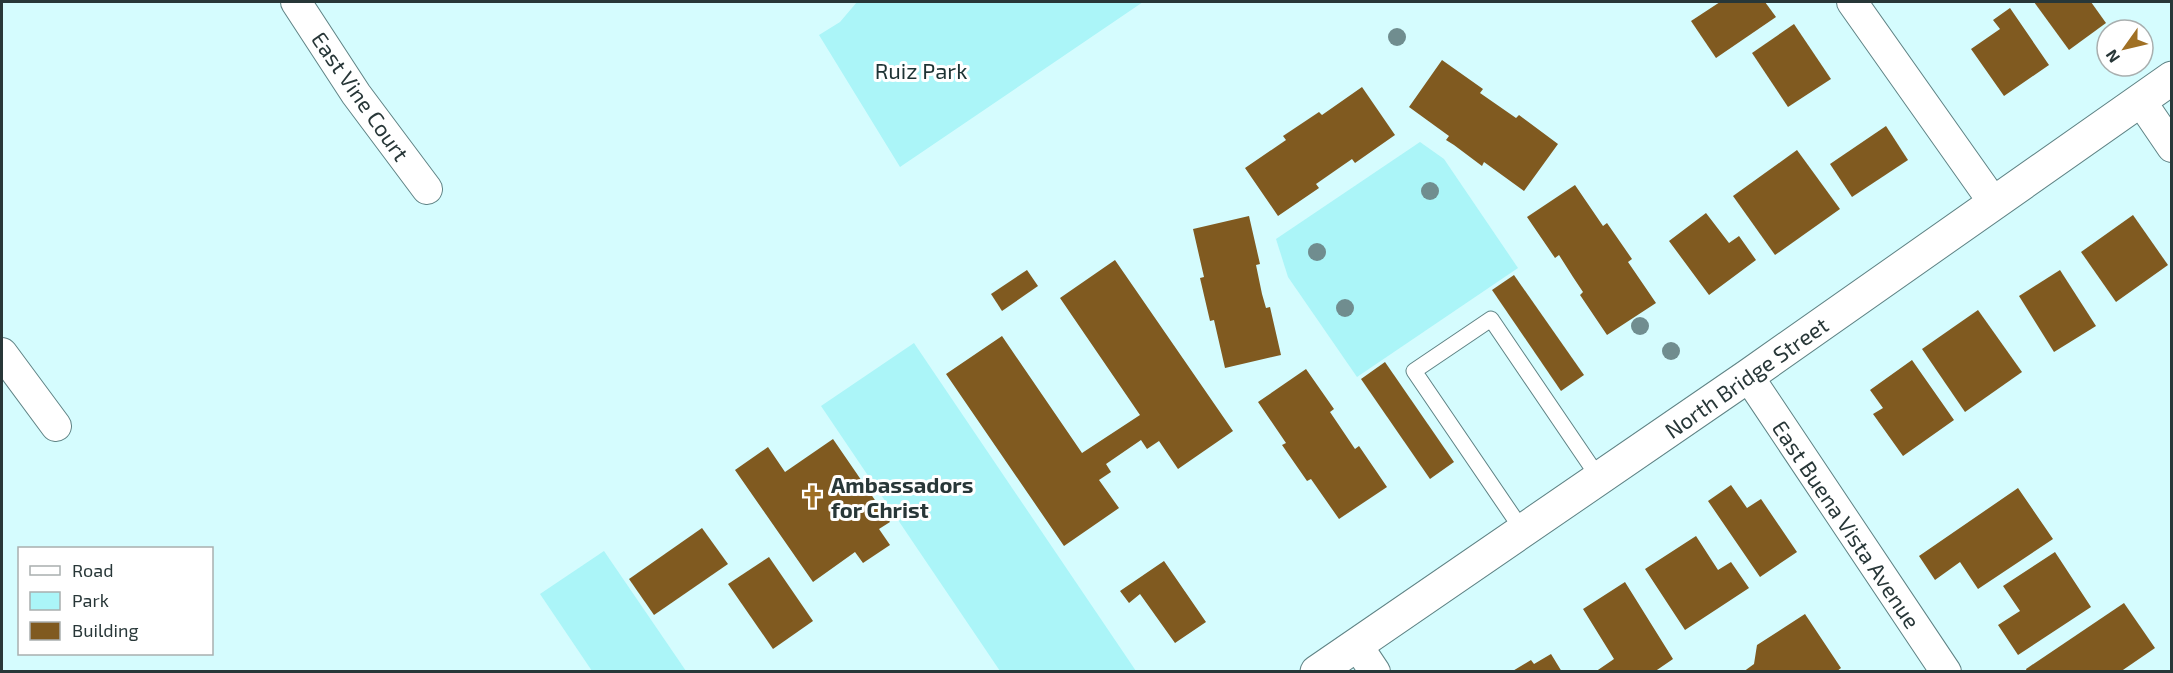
<svg xmlns="http://www.w3.org/2000/svg" width="2173" height="673" viewBox="0 0 2173 673" font-family="'Exo 2',sans-serif">
<style>
.green{fill:#abf5f8}
.building{fill:#805a20}
.lines{fill:none;stroke-linecap:round;stroke-linejoin:round}
.lane-casing{stroke:#5f8385;stroke-width:17}
.street-casing{stroke:#5f8385;stroke-width:32}
.secondary-casing{stroke:#5f8385;stroke-width:35}
.lane{stroke:#fff;stroke-width:15}
.street{stroke:#fff;stroke-width:30}
.secondary{stroke:#fff;stroke-width:33}
.tree{fill:#708d8f}
.labels{text-anchor:middle;dominant-baseline:central;stroke-width:6;stroke-linejoin:round;paint-order:stroke}
.park-label{font-size:22px;fill:#1d3334;stroke:#fff}
.street-label{font-size:22px;fill:#283738;stroke:#fff}
.poi-label{font-size:22px;font-weight:bold;fill:#283738;stroke:#fff;text-anchor:start}
</style>
<rect width="100%" height="100%" fill="#d5fcfe"/>
<g class="green">
<path d="M857,2H1143L900,167L819,35L840,22Z"/>
<path d="M1420,142L1444,159L1518,268L1357,377L1288,277L1276,239Z"/>
<path d="M914,343L1136,671H1000L821,406Z"/>
<path d="M604,551L686,671H592L540,594Z"/>
</g>
<g class="building">
<path d="M1720,2H1765L1776,17L1716,58L1691,21Z"/>
<path d="M2034,2H2091L2106,23L2069,50Z"/>
<path d="M2010,8L2049,65L2004,96L1971,49L2000,29L1993,20Z"/>
<path d="M1794,24L1831,79L1788,107L1752,53Z"/>
<path d="M1442,60L1483,89L1480,93L1516,118L1519,115L1558,144L1524,191L1484,162L1482,166L1454,145L1446,140L1449,136L1409,107Z"/>
<path d="M1362,87L1395,135L1355,163L1352,159L1339,168L1316,184L1319,188L1278,216L1245,168L1286,140L1283,136L1319,112L1322,115Z"/>
<path d="M1886,126L1908,160L1852,197L1830,164Z"/>
<path d="M1797,150L1840,209L1775,255L1733,196Z"/>
<path d="M1575,185L1603,226L1607,223L1632,259L1628,262L1656,303L1607,335L1580,295L1583,292L1573,277L1559,255L1555,258L1527,217Z"/>
<path d="M1706,213L1729,243L1739,236L1756,260L1709,295L1669,241Z"/>
<path d="M2133,215L2168,265L2116,302L2081,252Z"/>
<path d="M1249,216L1260,264L1256,265L1262,294L1266,308L1270,307L1281,355L1225,368L1214,320L1210,321L1200,278L1204,277L1193,229Z"/>
<path d="M1115,260L1233,431L1178,469L1159,441L1147,449L1141,440L1106,464L1111,472L1099,480L1119,508L1064,546L946,374L1002,336L1082,453L1140,415L1060,298Z"/>
<path d="M1027,270L1038,286L1002,311L991,294Z"/>
<path d="M2060,270L2096,326L2054,352L2019,296Z"/>
<path d="M1514,275L1584,375L1561,391L1492,290Z"/>
<path d="M1978,310L2022,372L1965,412L1922,349Z"/>
<path d="M1912,360L1954,420L1903,456L1873,414L1883,408L1870,390Z"/>
<path d="M1385,362L1454,462L1430,479L1361,379Z"/>
<path d="M1306,369L1334,409L1330,412L1355,449L1359,446L1387,487L1339,519L1311,479L1307,481L1282,445L1286,443L1258,402Z"/>
<path d="M833,439L890,522L879,529L890,545L863,563L855,552L813,582L735,470L768,447L785,472Z"/>
<path d="M1731,485L1747,508L1761,499L1797,552L1760,577L1708,501Z"/>
<path d="M2018,488L2053,539L1978,589L1960,562L1935,580L1919,556Z"/>
<path d="M702,528L728,564L654,615L629,579Z"/>
<path d="M1696,536L1718,570L1731,562L1749,588L1685,630L1645,569Z"/>
<path d="M2055,552L2091,607L2018,655L1998,625L2020,611L2003,586Z"/>
<path d="M769,557L813,621L773,649L728,584Z"/>
<path d="M1164,561L1206,622L1175,643L1140,594L1129,603L1120,591Z"/>
<path d="M1625,582L1673,659L1654,672H1595L1614,659L1583,609Z"/>
<path d="M2124,603L2155,648L2120,672H2027L2026,669Z"/>
<path d="M1805,614L1841,668L1836,672H1743L1754,664L1757,645Z"/>
<path d="M1551,654L1562,672H1511L1531,660L1534,664Z"/>
</g>
<g class="lines">
<defs>
<path id="lane" d="M1523,531L1414,371L1491,319L1599,478"/>
<g id="street">
<path d="M296,2L356,94L427,189"/>
<path d="M1852,2L1994,203"/>
<path d="M2140,100L2172,147"/>
<path d="M2,353L56,426"/>
<path d="M1748,376L1946,672"/>
<path d="M1357,645L1375,672"/>
</g>
<path id="secondary" d="M1317,672L1748,376L2172,78"/>
</defs>
<use href="#lane" class="lane-casing"/>
<use href="#street" class="street-casing"/>
<use href="#secondary" class="secondary-casing"/>
<use href="#lane" class="lane"/>
<use href="#street" class="street"/>
<use href="#secondary" class="secondary"/>
</g>
<g class="tree">
<circle cx="1397" cy="37" r="9"/>
<circle cx="1430" cy="191" r="9"/>
<circle cx="1317" cy="252" r="9"/>
<circle cx="1345" cy="308" r="9"/>
<circle cx="1640" cy="326" r="9"/>
<circle cx="1671" cy="351" r="9"/>
</g>
<defs>
<symbol id="church-bare" viewBox="-9 -9 18 18"><path d="M-1.2-6h2.4v3.5h3.3v2.4h-3.3V6h-2.4V-.1h-3.3v-2.4h3.3Z" fill="#a07024" stroke="#fff" stroke-width="2.5" paint-order="stroke"/></symbol>
</defs>
<g fill-rule="evenodd">
<use href="#church-bare" x="796" y="480" width="33" height="33"/>
</g>
<g class="labels">
<g class="park-label">
<text x="921" y="70">Ruiz Park</text>
</g>
<g class="street-label">
<text transform="translate(361 96) rotate(55)">East Vine Court</text>
<text transform="translate(1746 377) rotate(-35)">North Bridge Street</text>
<text transform="translate(1847 524) rotate(56)">East Buena Vista Avenue</text>
</g>
<g class="poi-label">
<text x="831" y="484">Ambassadors<tspan x="831" dy="25">for Christ</tspan></text>
</g>
</g>
<rect width="2173" height="673" fill="none" stroke="#283738" stroke-width="6"/>
<rect x="18" y="547" width="195" height="108" fill="#ffffff" stroke="#a9afaf" stroke-width="1.5"/>
<rect x="30" y="566" width="30" height="9" fill="#ffffff" stroke="#a9afaf" stroke-width="1.5"/>
<text x="72" y="577" font-size="18" fill="#283738">Road</text>
<rect x="30" y="592" width="30" height="18" fill="#abf5f8" stroke="#a9afaf" stroke-width="1.5"/>
<text x="72" y="607" font-size="18" fill="#283738">Park</text>
<rect x="30" y="622" width="30" height="18" fill="#805a20" stroke="#a9afaf" stroke-width="1.5"/>
<text x="72" y="637" font-size="18" fill="#283738">Building</text>
<g transform="translate(2125 48) rotate(236)"><circle r="28" fill="#ffffff" stroke="#a9afaf" stroke-width="1.5"/>
<path d="M0-4.5L10 22L0 15L-10 22Z" fill="#a07024"/>
<text y="-9" font-size="16" font-weight="bold" text-anchor="middle" fill="#283738">N</text>
</g>
</svg>
